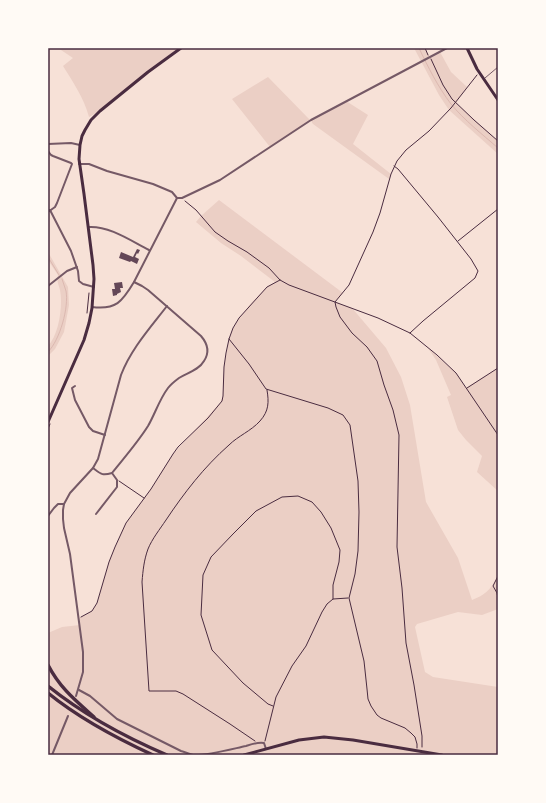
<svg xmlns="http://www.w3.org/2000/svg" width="546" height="803" viewBox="0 0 546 803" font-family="'Roboto Condensed',sans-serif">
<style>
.green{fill:#ebcfc5}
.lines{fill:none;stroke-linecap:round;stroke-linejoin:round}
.stream{stroke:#dcb8b0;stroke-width:1}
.building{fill:#644757}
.path{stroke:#4a2c40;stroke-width:1}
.service{stroke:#755966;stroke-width:1}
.minor{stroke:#755966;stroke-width:2}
.secondary{stroke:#4a2c40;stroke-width:3}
.primary{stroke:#4a2c40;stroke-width:3}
.motorway{stroke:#4a2c40;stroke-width:3.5}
.neatline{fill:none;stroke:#4a2c40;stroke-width:1.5}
</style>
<rect width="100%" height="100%" fill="#f7e1d7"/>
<g class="green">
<path d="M58,48H181L100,111L89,117C84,98 73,82 63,66L73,58Z"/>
<path d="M414,48H425L430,57L440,52L451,72L467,87L456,103L498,141V154L449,110L439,95Z"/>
<path d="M268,77L310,120L346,101L368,115L353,144L391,174L389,179L313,124L311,121L270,147L232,99Z"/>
<path d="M219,200L343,293L335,302L352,308L386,348L401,377L410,405L426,502L458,558L472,600C485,595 490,590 496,579L498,582V609L482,615L458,612L417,624L415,627L425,672L433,677L498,687V755H48V633L62,627L80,625L79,618L92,611L97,603L109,562L115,547L126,523L151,489L173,454L220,403L223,396L224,367L229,339L233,328L239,318L252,302L267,287L275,282L241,256L221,243L196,222L201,216Z"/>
<path d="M48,252L68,287L69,305L64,332L55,349L48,356V346C59,334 63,306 60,290C59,285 56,281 58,275L48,260Z"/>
<path d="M428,348L456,373L466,388L498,368V491L477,472L482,456L466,440L458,430L447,397L451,395L436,360Z"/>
</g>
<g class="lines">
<g class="stream">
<path d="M419,48C428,67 438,87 451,104C464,120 482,134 498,148"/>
<path d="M48,257L59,275"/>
<path d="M48,352C60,340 69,307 66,291C65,287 63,283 62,279"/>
</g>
</g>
<g class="building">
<path d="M137,249L140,250L138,254L137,253L135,257L139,259L137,264L131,261L130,262L119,258L121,252L133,257Z"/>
<path d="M122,282L123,288H120L121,292L117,294V295L113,296L112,289H115L114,283Z"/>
</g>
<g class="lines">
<g class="path">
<path d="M425,48L428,55"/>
<path d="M431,59L443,85L452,99L474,120L498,141"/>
<path d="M394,166L398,169L438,217L471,259L478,271L475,278L423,321L410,333"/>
<path d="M185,201L196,210L215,232L228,241L247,252L269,268L280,280L289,285L378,318L410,333L437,355L456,373L498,435"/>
<path d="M458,241L498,209"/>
<path d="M87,313L89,293"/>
<path d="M229,339L249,364L266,389L328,408L343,415L350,425L358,481L359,512L358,551L355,574L349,598L364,661L367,689L368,699L371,706L377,715L381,718L405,728L411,733L415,737L417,744V748"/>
<path d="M467,388L498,368"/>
<path d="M48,429L50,424"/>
<path d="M119,481L144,498"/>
<path d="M498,576L493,586L497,593L498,598"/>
<path d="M81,617L92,611L97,603L109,562L115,547L126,523L151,489L173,454L178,447L208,418L222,401L223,396L224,367L226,353L229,339L233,328L239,318L267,287L280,280"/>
<path d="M273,706L268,704L243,683L212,650L201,615L203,575L211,557L233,534L256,511L282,497L298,496L312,502L321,512L331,528L340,550L339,562L333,585V599"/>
<path d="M255,741L230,724L183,694L176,691H149L142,582C143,570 144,560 148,549C152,539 160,529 166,520C184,493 204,467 229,445C238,436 251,431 260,421C269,411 269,402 267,390"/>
<path d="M265,741L276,697L292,666L306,646L322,612L327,604L333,599L348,598"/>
<path d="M422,747V736L414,685L406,643L402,588L397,547L399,435L393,410L384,385L377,361L367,347L352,333L340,317L336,307L335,302L349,285L373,232L380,213L391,174L397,161L406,150L429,131L451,108L477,75"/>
</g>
<path class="service" d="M485,78L498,67"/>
<g class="minor">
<path d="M48,144L71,143L80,145"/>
<path d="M48,151L51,155L53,156L71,163L72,164L57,203L55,207L48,212"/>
<path d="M79,164H89L107,171L153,184L172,192L177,198"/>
<path d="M50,210L71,251L78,271L79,281L83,284L94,287"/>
<path d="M89,227C110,226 131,241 149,250"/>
<path d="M48,286L67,271L77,267"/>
<path d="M92,307C116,310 122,302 134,282L177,198H182L220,180L311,120L447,48"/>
<path d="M75,386L72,388L75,400L89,427L93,431L105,435"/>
<path d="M93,468C101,474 102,476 112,473C124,458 138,442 148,426C155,414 159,400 168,388C171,384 175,381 179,378C187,373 199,370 204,361C210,352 207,343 201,336L148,290L142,286L134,282"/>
<path d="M96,514L117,487V480L112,473"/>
<path d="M48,516L54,508L58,504H64"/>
<path d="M79,690L90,696L117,719L181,751C185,752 189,754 193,755C206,756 232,749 246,746C252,744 257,742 264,743L266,749"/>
<path d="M76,696L83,672V652L70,554L64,528L63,519V510L64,504L70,493L93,468L98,459L121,375C131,349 150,328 167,306"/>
<path d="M52,755L68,716"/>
</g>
<g class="secondary">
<path d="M467,48L477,69L498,100"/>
<path d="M244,755L299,740L324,737L353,740L442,755"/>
</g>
<path class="primary" d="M48,422L84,340L89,323L92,308L94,279L93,265L84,194L79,159L80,145L82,136L85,130L91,120L100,111L148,72L181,48"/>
<g class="motorway">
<path d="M48,665C60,688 75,700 94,717"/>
<path d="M48,686C84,715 125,737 167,755"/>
<path d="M48,693C80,719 116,738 153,755"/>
</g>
</g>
<rect width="546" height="803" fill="none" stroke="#fffaf5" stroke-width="98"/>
<rect x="49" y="49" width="448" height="705" class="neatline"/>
</svg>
